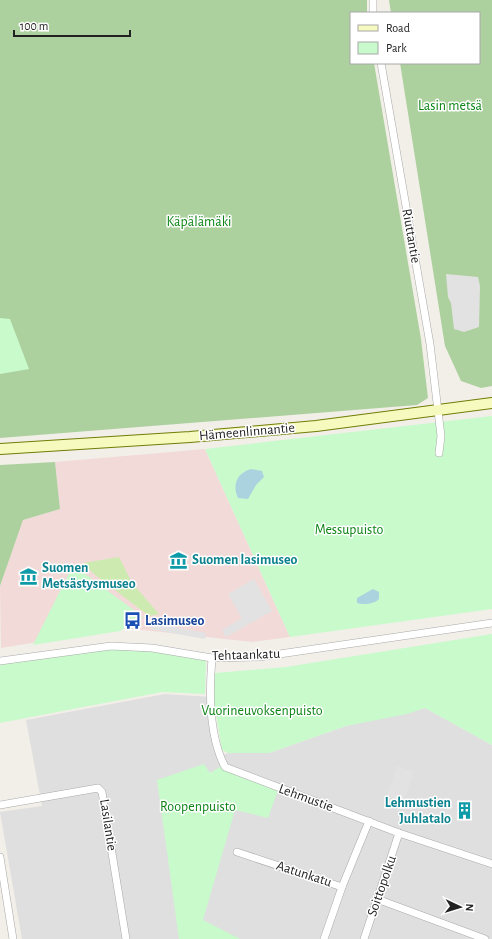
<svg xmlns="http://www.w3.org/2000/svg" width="492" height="939" viewBox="0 0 492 939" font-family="'Alegreya Sans',sans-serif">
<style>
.residential{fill:#e0dfdf}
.commercial{fill:#f2dad9}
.grass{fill:#cdebb0}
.forest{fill:#add19e}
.park{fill:#c8facc}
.parking{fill:#e2e2e2}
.water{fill:#aad3df}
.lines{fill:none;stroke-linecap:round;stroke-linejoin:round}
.minor-casing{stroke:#a9a9a9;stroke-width:8}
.secondary-casing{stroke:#707d05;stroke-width:12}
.minor{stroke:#fff;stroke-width:7}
.secondary{stroke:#f7fabf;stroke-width:10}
.labels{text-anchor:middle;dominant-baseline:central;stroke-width:3;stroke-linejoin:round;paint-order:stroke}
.park-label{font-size:14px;fill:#0c8416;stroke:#fff}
.street-label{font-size:14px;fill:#222;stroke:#fff}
.culture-label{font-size:14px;font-weight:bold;fill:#0d838f;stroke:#fff;text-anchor:start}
.transit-label{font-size:14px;font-weight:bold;fill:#164399;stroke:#fff;text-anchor:start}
</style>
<rect width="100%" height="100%" fill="#f2efe9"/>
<path class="residential" d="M165,694L211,697L219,756L228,753H269L346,726L425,708L492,745V939H22L0,812L42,806L26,720Z"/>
<path class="commercial" d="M205,449L290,637L252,642L125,628L1,648L0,586L23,520L60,509L55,462Z"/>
<path class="grass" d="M119,557L132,583L159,614L149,616L94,574L83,563Z"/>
<g class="forest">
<path d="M0,0H367V13H351V63H374L421,339L428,398L417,405L0,438Z"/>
<path d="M389,0H492V386L481,388L461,381L445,346L400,63H479V13H391Z"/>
<path d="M55,462L60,509L23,520L0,586V465Z"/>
</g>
<g class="park">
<path d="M0,318L10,319L29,369L0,374Z"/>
<path d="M492,416V609L290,637L205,449Z"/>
<path d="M73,565L143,617L120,631L33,645Z"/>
<path d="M492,634V745L425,708L407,714L346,726L269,753H228L222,750L214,703L215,673L286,667Z"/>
<path d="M110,648L151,650L206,660L205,694L162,692L0,723V664Z"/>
<path d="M204,764L210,773L220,767L278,790L268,818L235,810L203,920L240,939H179L157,780Z"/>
</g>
<g class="parking">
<path d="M446,274L478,277L480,286L479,327L464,332L454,329L451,303L448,297Z"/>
<path d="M254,579L272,611L226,637L222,630L242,618L228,594Z"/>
<path d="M152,623L206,633L205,639L150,629Z"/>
<path d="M397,766L414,772L402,806L385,800Z"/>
</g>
<g class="water">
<path d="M251,469L262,471L264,477L256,485L248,499L238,498C232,485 237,473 251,469Z"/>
<path d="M373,589L379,592V599C374,604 364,605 357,603V598Z"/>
</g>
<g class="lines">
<defs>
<g id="minor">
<path d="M373,0V13"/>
<path d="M381,63L430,344L441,436L439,453"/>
<path d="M212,658C209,692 209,736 225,767L399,833L492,864"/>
<path d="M0,661L111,646L152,648L212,658L259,657L492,623"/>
<path d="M0,805L98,788L102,792L126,939"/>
<path d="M237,852L342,887L324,939"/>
<path d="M0,857L13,939"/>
<path d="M342,887L369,821"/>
<path d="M377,899L485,939"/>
<path d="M364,939L399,833"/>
</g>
<path id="secondary" d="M0,449L190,437L316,426L492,403"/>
</defs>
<use href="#minor" class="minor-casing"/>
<use href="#secondary" class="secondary-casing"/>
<use href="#minor" class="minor"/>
<use href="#secondary" class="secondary"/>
</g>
<defs>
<symbol id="museum-bare" viewBox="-9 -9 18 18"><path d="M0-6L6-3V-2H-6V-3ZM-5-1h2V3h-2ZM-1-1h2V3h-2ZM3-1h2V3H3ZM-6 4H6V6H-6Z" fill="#0f9aa8" stroke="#fff" stroke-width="2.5" paint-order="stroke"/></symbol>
<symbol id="bus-bare" viewBox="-9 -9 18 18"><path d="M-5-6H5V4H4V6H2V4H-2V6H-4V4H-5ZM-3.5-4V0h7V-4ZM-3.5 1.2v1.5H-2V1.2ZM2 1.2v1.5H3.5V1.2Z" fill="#1a4fb4" stroke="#fff" stroke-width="2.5" paint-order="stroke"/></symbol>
<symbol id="building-bare" viewBox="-9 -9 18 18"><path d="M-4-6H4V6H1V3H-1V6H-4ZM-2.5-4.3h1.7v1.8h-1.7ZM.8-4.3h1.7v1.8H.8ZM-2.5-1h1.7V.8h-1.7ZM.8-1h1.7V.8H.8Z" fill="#0f9aa8" stroke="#fff" stroke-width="2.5" paint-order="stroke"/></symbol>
</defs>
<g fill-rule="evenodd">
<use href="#museum-bare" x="166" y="548" width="25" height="25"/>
<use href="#museum-bare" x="16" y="564" width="25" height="25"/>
<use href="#bus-bare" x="120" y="608" width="25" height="25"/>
<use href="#building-bare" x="452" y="798" width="25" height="25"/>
</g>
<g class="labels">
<g class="park-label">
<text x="450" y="106">Lasin metsä</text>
<text x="199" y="222">Käpälämäki</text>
<text x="349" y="530">Messupuisto</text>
<text x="262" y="711">Vuorineuvoksenpuisto</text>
<text x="198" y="807">Roopenpuisto</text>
</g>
<g class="street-label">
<text transform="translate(411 236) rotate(80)">Riuttantie</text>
<text transform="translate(247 432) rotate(-5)">Hämeenlinnantie</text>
<text transform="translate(246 655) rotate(-2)">Tehtaankatu</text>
<text transform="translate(306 798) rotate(20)">Lehmustie</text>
<text transform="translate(108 825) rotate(81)">Lasilantie</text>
<text transform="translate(304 874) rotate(18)">Aatunkatu</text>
<text transform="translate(382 886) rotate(-71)">Soittopolku</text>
</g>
<g class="culture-label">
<text x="192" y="560">Suomen lasimuseo</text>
<text x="42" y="568">Suomen<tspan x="42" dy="16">Metsästysmuseo</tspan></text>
<text x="451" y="803" text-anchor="end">Lehmustien<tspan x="451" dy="16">Juhlatalo</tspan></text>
</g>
<g class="transit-label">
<text x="145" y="621">Lasimuseo</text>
</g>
</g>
<rect x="350" y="12" width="130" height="52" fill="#ffffff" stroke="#a7a7a7"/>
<rect x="358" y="25" width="20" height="6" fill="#f7fabf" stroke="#a7a7a7"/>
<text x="386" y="32" font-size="12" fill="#222222">Road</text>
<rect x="358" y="42" width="20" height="12" fill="#c8facc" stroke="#a7a7a7"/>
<text x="386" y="52" font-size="12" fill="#222222">Park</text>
<g transform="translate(460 907) rotate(94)" stroke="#ffffff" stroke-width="3" paint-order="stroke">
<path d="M0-3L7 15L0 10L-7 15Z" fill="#222222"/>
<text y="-6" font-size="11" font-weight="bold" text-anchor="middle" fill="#222222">N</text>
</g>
<path d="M14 30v6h116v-6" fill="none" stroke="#222222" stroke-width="2"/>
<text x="20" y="30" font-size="12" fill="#222222" stroke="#ffffff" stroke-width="3" paint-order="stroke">100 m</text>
</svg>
